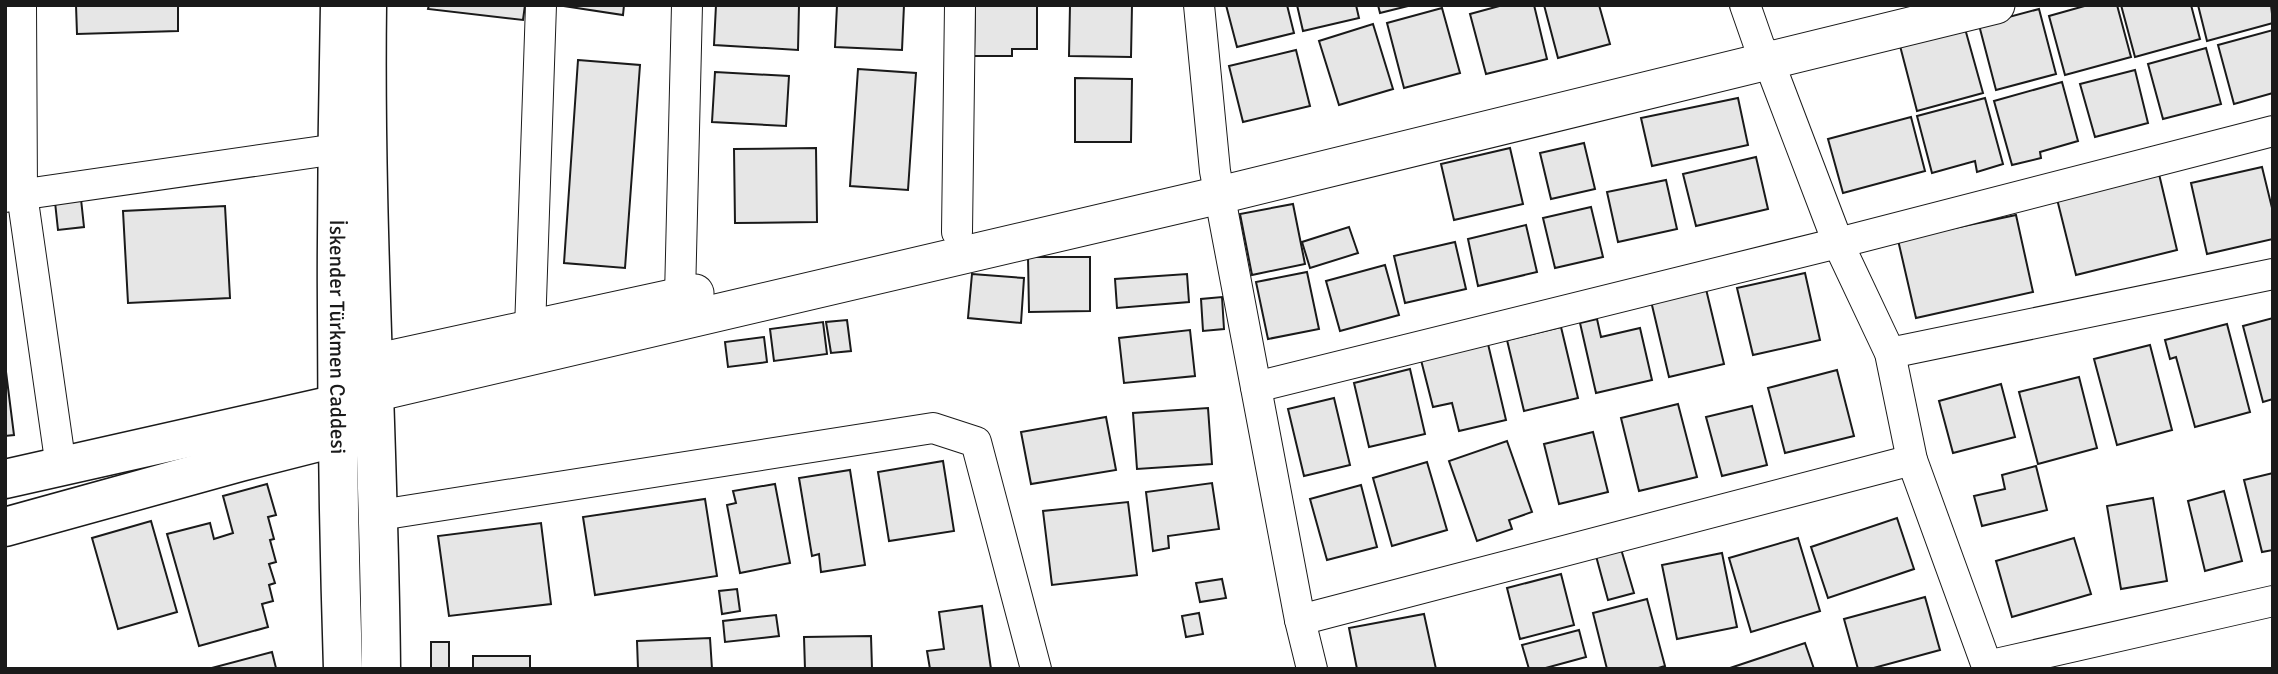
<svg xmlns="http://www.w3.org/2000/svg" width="2278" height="674" viewBox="0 0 2278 674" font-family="Signika,sans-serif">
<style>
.building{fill:#e6e6e6;stroke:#1a1a1a;stroke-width:2}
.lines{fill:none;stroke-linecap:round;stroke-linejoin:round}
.minor-casing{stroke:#1a1a1a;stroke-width:32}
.tertiary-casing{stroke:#1a1a1a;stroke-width:39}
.secondary-casing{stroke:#1a1a1a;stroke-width:41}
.minor{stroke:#fff;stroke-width:30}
.tertiary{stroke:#fff;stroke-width:37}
.secondary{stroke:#fff;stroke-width:38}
.labels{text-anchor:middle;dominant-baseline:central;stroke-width:5;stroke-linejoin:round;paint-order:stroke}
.street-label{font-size:21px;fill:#1a1a1a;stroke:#fff}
</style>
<rect width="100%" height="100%" fill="#fff"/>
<g class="building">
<path d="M76,5H178V31L77,34Z"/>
<path d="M429,5H525L523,20L428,9Z"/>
<path d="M557,5H624L623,15Z"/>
<path d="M716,5H799L798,50L714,45Z"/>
<path d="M837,5H904L902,50L835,47Z"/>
<path d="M975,5H1037V49H1012V56H974Z"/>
<path d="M1070,5H1132L1131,57L1069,56Z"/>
<path d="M1226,5H1287L1294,33L1237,47Z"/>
<path d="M1297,5H1356L1359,18L1303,31Z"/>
<path d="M1378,5H1412L1380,13Z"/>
<path d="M1503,5H1534L1547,59L1486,74L1470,14Z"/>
<path d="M1544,5H1599L1610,44L1558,58Z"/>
<path d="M2088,5H2117L2131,57L2065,75L2049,16Z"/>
<path d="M2121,5H2191L2200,39L2135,57Z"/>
<path d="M2198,5H2271L2273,23L2207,41Z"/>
<path d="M1442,8L1460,73L1404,88L1387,23Z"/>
<path d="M2039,9L2056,74L1996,90L1979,25Z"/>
<path d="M1373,24L1393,89L1339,105L1319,41Z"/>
<path d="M1964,25L1983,93L1917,111L1899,42Z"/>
<path d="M2273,30V93L2234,104L2218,45Z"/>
<path d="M2206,48L2221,104L2163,119L2148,64Z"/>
<path d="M1296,50L1310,106L1243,122L1229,66Z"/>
<path d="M578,60L640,65L625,268L564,263Z"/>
<path d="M858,69L916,73L908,190L850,186Z"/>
<path d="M2135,70L2148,123L2095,137L2080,84Z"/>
<path d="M715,72L789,76L786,126L712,122Z"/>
<path d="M1075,78L1132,79L1131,142H1075Z"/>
<path d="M2062,82L2078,141L2040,152L2041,158L2012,165L1994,101Z"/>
<path d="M1738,98L1748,145L1652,166L1641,118Z"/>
<path d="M1985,98L2003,164L1977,172L1975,161L1932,173L1917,116Z"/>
<path d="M1911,117L1925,171L1843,193L1828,139Z"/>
<path d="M1584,143L1595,189L1551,199L1540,153Z"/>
<path d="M816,148L817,222L735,223L734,149Z"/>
<path d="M1510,148L1523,204L1454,220L1441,164Z"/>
<path d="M1756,157L1768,209L1696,226L1683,174Z"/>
<path d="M2262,167L2273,212V239L2207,254L2191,183Z"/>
<path d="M2159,174L2177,250L2076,275L2057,199Z"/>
<path d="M1666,180L1677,229L1618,242L1607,192Z"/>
<path d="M81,199L84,227L58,230L55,202Z"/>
<path d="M1293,204L1305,264L1252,275L1240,214Z"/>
<path d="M225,206L230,298L128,303L123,211Z"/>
<path d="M1591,207L1603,257L1555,268L1543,218Z"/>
<path d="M2016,215L2033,292L1916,318L1898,240Z"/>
<path d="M1526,225L1537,272L1478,286L1468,239Z"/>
<path d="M1349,227L1358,253L1310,268L1302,242Z"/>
<path d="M1455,242L1466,289L1405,303L1394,256Z"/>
<path d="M1028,257H1090V311L1029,312Z"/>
<path d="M1385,265L1399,315L1340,331L1326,281Z"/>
<path d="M1307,272L1319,329L1268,339L1256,282Z"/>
<path d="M1805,273L1820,340L1753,355L1737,288Z"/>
<path d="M972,274L1024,278L1021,323L968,318Z"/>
<path d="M1187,274L1189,302L1117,308L1115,279Z"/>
<path d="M1706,289L1724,364L1669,377L1651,301Z"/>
<path d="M1222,297L1224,329L1203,331L1201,299Z"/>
<path d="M2273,318V399L2263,402L2243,326Z"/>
<path d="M1597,319L1601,337L1640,328L1652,380L1596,393L1580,323Z"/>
<path d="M847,320L851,351L831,353L826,322Z"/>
<path d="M823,322L827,354L774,361L770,329Z"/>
<path d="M2227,324L2250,412L2195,427L2176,357L2170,359L2165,340Z"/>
<path d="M1561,327L1578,398L1524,411L1507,340Z"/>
<path d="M1190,330L1195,376L1124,383L1119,338Z"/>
<path d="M764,337L767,362L728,367L725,342Z"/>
<path d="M1488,344L1506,420L1459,431L1452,403L1433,407L1421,360Z"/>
<path d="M2150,345L2172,430L2117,445L2094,359Z"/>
<path d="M5,364L14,435L5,436Z"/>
<path d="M1410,369L1425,434L1369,447L1354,383Z"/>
<path d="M1837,370L1854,436L1785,453L1768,388Z"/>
<path d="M2079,377L2097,448L2038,464L2019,392Z"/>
<path d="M2001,384L2015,437L1953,453L1939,401Z"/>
<path d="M1334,398L1350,465L1304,476L1288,409Z"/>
<path d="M1678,404L1697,477L1639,491L1621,418Z"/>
<path d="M1752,406L1767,465L1722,476L1706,417Z"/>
<path d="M1208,408L1212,464L1137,469L1133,413Z"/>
<path d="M1106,417L1116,470L1031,484L1021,432Z"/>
<path d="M1593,432L1608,492L1559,504L1544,444Z"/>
<path d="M1507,441L1532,512L1509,520L1512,529L1477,541L1449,461Z"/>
<path d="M943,461L954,531L889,541L878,472Z"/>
<path d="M1427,462L1447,530L1392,546L1373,478Z"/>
<path d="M2036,466L2047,510L1982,526L1974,496L2005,489L2002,475Z"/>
<path d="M850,470L865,565L821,572L819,554L812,556L799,478Z"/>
<path d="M2273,473V550L2262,552L2244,480Z"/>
<path d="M1212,483L1219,529L1168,536L1169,548L1153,551L1146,492Z"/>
<path d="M267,484L276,515L268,517L274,539L270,540L276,562L269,564L275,583L269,585L273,601L262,604L268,627L199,646L167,534L210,523L214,539L233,533L223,496Z"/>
<path d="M775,484L790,563L740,573L727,505L736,503L733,491Z"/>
<path d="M1361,485L1377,547L1327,560L1310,499Z"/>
<path d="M2224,491L2242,561L2205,571L2188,501Z"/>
<path d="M2153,498L2167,581L2121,589L2107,506Z"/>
<path d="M705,499L717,576L595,595L583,517Z"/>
<path d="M1128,502L1137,575L1052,585L1043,511Z"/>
<path d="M1897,518L1914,569L1828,598L1811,547Z"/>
<path d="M151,521L177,612L118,629L92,538Z"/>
<path d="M541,523L551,604L449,616L438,536Z"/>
<path d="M1798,538L1820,611L1751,632L1729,558Z"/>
<path d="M2074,538L2091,594L2012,617L1996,561Z"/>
<path d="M1621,549L1634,593L1608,600L1596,556Z"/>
<path d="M1722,553L1737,627L1677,639L1662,565Z"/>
<path d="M1561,574L1574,625L1520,639L1507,588Z"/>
<path d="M1222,579L1226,598L1200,602L1196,583Z"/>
<path d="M737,589L740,611L722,614L719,591Z"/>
<path d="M1925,597L1940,650L1870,669H1858L1844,619Z"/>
<path d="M1647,599L1665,666L1655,669H1607L1593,613Z"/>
<path d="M982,606L991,669H930L927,651L944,649L939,612Z"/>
<path d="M1199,613L1203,634L1186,637L1182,616Z"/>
<path d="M1424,614L1436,669H1357L1349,628Z"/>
<path d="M776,615L779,636L725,642L723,621Z"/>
<path d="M1579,630L1586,657L1542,669H1529L1522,645Z"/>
<path d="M871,636L872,669H805L804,637Z"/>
<path d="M710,638L712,669H638L637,641Z"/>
<rect x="431" y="642" width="18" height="27"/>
<path d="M1805,643L1814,669H1727Z"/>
<path d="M272,652L276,668L273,669H208Z"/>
<rect x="473" y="656" width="57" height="13"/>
</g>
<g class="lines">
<defs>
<g id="minor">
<path d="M21,5L22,194L61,467"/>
<path d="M1199,5L1215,171L1300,620L1312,669"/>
<path d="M1745,5L1759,45L1769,62L1838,243L1890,353L1912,460L1988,669"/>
<path d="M5,197L337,149"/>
<path d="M957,232L960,5"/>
<path d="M680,296L687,5"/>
<path d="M530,330L541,5"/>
<path d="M1890,353L2273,274"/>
<path d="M1256,387L1838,243L2273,131"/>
<path d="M380,515L933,428L976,442L1036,669"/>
<path d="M1300,620L1912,460"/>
<path d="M1987,666L2273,601"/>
</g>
<g id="tertiary">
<path d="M354,385L373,363L695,293"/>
<path d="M354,418L374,393L1220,195L1996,5"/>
</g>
<g id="secondary">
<path id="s1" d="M340,5C335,226 336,448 343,669"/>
<path d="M367,5C364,227 379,447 381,669"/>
<path d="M5,479L338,404"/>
<path d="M5,527L240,462L338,437"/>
</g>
</defs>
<use href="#minor" class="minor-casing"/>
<use href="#tertiary" class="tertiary-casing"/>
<use href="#secondary" class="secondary-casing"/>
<use href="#minor" class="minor"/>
<use href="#tertiary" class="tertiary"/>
<use href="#secondary" class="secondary"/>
</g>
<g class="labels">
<g class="street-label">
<text stroke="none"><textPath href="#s1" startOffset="332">İskender Türkmen Caddesi</textPath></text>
</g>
</g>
<rect width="2278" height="674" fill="none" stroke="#1a1a1a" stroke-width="14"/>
</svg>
